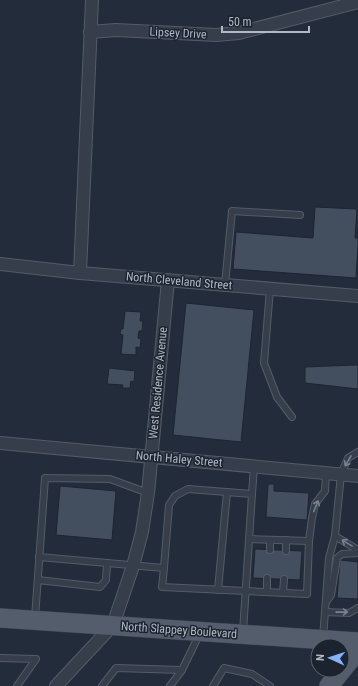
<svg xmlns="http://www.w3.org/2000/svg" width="358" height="686" viewBox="0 0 358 686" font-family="'Roboto Condensed',sans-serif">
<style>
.building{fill:#434f5f;stroke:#1d2531}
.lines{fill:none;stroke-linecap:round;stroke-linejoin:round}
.lane-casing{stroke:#545c68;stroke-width:8}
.street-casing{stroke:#545c68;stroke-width:14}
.primary-casing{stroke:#3f4754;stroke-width:20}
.lane{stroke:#363e4b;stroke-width:6}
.street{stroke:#363e4b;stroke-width:12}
.primary{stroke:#535d6b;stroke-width:19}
.oneway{stroke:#7a828f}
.labels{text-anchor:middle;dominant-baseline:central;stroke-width:3;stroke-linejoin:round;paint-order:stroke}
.street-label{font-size:12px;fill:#b1b9c7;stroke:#1b232f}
</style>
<rect width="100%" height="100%" fill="#222c3a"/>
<g class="building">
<path d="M315,207L357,209L355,238H358V246L356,278L233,269L236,232L313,238Z"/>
<path d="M186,303L254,310L241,442L173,435Z"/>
<path d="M125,311L141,312L140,321H143L142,331H139L138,338L141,339L140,348L136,347V355L121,354L123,335L120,334L121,329H123Z"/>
<path d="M355,365H358V389L305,383V367Z"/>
<path d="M109,368L135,371L134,382L131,381L130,388H122L123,385L107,384Z"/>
<path d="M268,484H274V491L309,493L307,520L266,517Z"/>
<path d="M60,486L116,491L112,540L56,535Z"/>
<path d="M255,549L302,551L300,580L253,578Z"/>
<path d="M340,560L358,562V599L337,598Z"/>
</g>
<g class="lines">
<defs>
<g id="lane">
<path d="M225,285L232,211L300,215"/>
<path d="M270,289L264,363L277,397L292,417"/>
<path d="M252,494L254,466"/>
<path d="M335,536L358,550"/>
<path d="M249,539L309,541"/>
<path d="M270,550V540"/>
<path d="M286,551V540"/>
<path d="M39,557L164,568L169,505L175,496L188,489L252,494L243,632"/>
<path d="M164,568L162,587L307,594L309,541L312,518L315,504L325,491L326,473"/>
<path d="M38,580L100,587L106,580L107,564"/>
<path d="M218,590L227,492"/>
<path d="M267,592V578"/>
<path d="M283,593L284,579"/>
<path d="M326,602L331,595L337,558L342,554L358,553"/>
<path d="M325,612L349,613L358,608"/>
<path d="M35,618L45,478L110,479L148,493"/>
<path d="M323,638L329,558L335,536L341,474L348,458L358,452"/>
<path d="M0,658L36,659L17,686"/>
<path d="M102,686L116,668L182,670"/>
<path d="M170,686L182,670L199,635"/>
<path d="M213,686L224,668L252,674L270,686"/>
</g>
<g id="street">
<path d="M90,32L116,30L216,35L239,33L358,2"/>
<path d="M0,264L80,273L358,296"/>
<path d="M80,273L92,0"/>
<path d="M0,443L358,476"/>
<path d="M56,686L113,625L133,566L142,532L148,493L168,280"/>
</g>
<g id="primary">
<path d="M0,618L358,642"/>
<path d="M329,686L358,650"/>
</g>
</defs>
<use href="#lane" class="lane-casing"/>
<use href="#street" class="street-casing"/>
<use href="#primary" class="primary-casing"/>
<use href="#lane" class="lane"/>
<use href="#street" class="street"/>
<use href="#primary" class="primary"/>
</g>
<defs><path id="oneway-shaft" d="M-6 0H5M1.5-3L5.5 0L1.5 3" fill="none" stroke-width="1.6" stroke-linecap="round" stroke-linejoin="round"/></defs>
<g class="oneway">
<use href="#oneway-shaft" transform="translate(348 461) rotate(121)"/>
<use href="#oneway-shaft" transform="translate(316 506) rotate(-68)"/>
<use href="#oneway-shaft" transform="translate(347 543) rotate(-149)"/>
<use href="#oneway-shaft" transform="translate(342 612) rotate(-1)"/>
</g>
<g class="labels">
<g class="street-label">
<text transform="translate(178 33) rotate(3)">Lipsey Drive</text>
<text transform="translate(179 281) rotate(5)">North Cleveland Street</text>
<text transform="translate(158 383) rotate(-85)">West Residence Avenue</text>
<text transform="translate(179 459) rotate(5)">North Haley Street</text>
<text transform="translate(179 630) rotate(4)">North Slappey Boulevard</text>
</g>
</g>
<g transform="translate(330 658) rotate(273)"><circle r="19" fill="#1b232f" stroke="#575f6c"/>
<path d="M0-3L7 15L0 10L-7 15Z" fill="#85b2f8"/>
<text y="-6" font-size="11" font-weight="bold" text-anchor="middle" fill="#b1b9c7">N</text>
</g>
<path d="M222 26v6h87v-6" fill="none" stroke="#b1b9c7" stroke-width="2"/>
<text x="228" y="26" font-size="12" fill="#b1b9c7" stroke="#1b232f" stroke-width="3" paint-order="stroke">50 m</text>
</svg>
